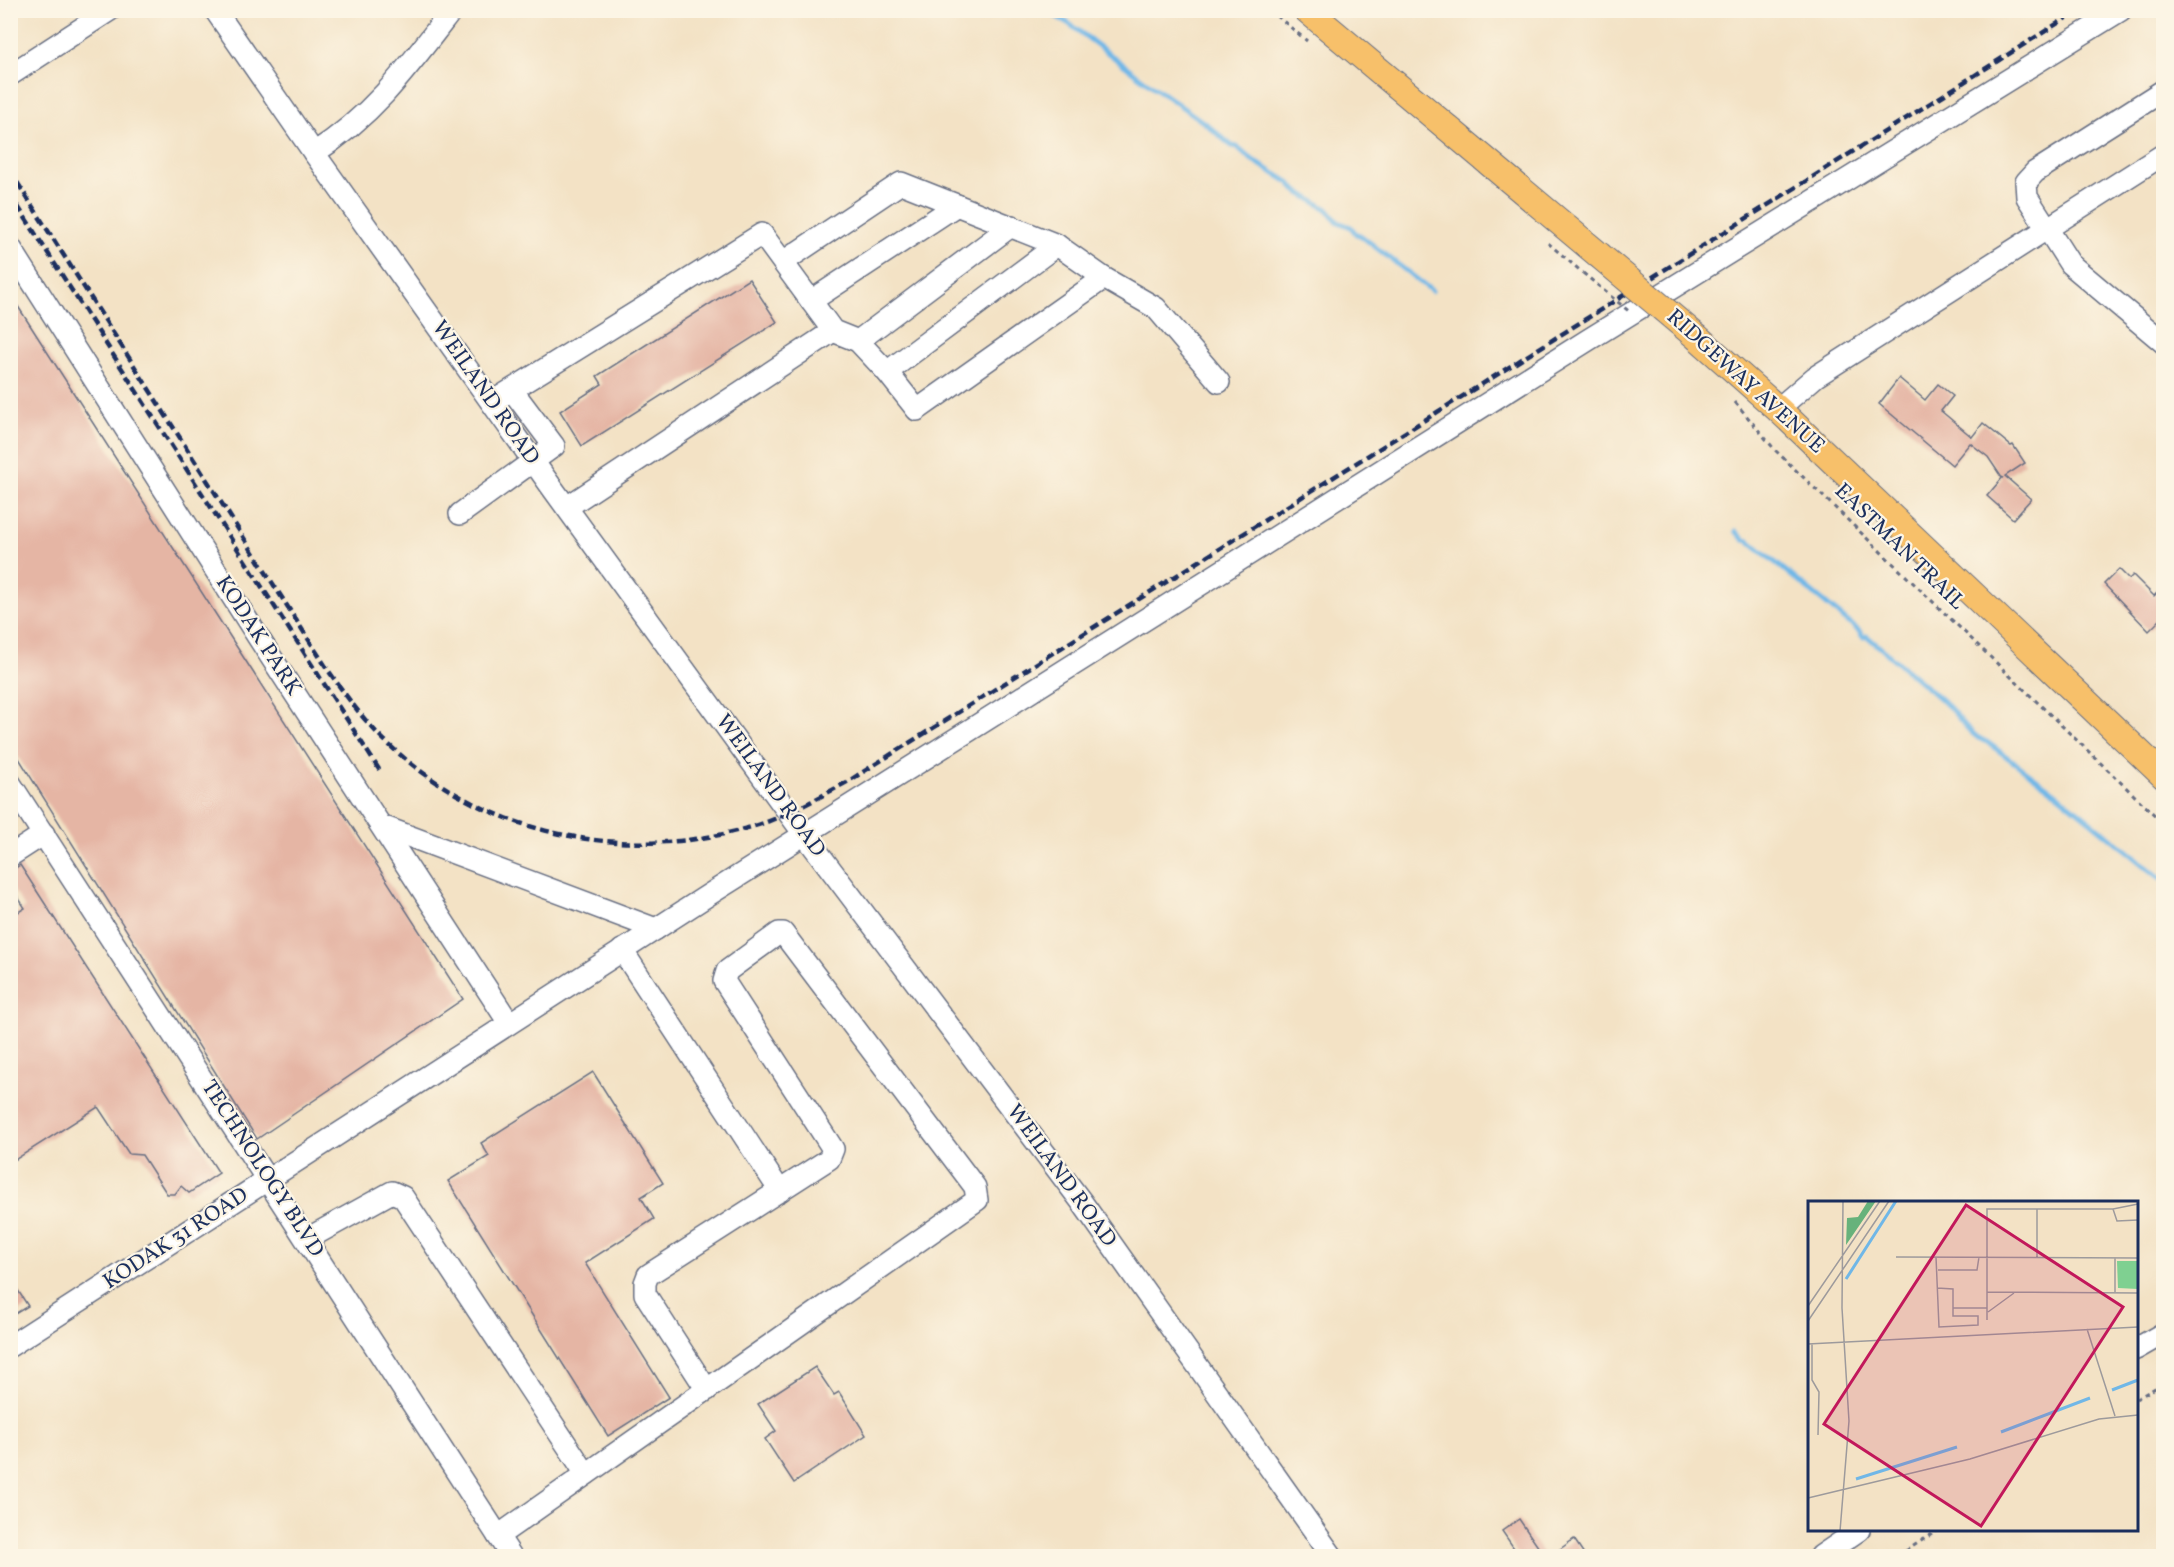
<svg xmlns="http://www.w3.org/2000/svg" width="2174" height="1567" viewBox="0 0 2174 1567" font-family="Vollkorn,serif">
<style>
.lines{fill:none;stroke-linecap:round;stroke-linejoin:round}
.stream{stroke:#70b7e7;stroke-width:5}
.building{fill:#e5b5a4}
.minor-casing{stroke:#676e82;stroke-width:24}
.major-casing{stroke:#676e82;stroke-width:28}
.path{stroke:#676e82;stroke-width:3;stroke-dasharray:4.5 4.5;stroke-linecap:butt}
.minor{stroke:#fff;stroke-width:21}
.major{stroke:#f7c06b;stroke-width:26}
.rail{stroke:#1b2f5e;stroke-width:4.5;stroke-dasharray:9 4.5;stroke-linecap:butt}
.major-bridge-casing{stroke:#676e82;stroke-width:28;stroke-linecap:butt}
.path-bridge{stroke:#676e82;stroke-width:3;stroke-dasharray:4.5 4.5;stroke-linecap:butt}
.major-bridge{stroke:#f7c06b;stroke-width:26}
.labels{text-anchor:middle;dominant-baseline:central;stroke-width:4.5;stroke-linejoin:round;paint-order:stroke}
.street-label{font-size:22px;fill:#1b2f5e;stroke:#fcf5e5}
.inset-river{fill:none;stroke:#70b7e7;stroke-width:3}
.inset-road{fill:none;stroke:#9d9a9c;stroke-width:1.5}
.view{fill:#c2185b;fill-opacity:0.15;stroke:#c2185b;stroke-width:3}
.inset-edge{fill:none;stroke:#1b2f5e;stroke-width:3}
</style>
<rect width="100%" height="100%" fill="#fcf5e5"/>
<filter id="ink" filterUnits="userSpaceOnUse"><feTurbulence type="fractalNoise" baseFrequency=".0167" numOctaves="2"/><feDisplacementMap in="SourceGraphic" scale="12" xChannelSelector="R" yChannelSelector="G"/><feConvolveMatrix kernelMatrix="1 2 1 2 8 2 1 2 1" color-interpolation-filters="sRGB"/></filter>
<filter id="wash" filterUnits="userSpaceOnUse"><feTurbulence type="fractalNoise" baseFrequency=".008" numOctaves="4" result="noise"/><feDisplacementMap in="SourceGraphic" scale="24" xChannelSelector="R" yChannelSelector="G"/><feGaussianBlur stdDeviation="1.35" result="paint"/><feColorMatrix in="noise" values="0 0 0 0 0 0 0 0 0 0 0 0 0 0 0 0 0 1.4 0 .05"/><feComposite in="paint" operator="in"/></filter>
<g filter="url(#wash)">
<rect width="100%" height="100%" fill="#f3e2c5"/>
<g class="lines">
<g class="stream">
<path d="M1045,10L1068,23L1144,80L1206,124L1232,146L1237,147L1251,159L1290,183L1295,190L1327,209L1338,222L1351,227L1356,234L1360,235L1432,291"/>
<path d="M1736,531L1744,540L1749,541L1859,631L1863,637L1867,636C1893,659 1920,681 1946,704C1960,717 1969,736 1987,742L2057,794L2164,881"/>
</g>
</g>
<g id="blocks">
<g class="building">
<path d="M749,279L777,322L582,446L560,411L602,384L597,376Z"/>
<path d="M10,294L463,999L257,1139L10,744Z"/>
<path d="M1899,378L1925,400L1938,384L1953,396L1941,411L1972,437L1983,423L2011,446L2013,445L2025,463L2005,476L2031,499L2013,519L1987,496L2003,477L2002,478L1988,457L1970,443L1952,465L1879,404Z"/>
<path d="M2119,569L2129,579L2133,575L2154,596L2163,587V617L2149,631L2104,584Z"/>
<path d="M20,865L219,1173L189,1193L181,1186L175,1194H167L142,1155L129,1154L98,1107L10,1163V917L25,908L10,885V872Z"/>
<path d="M593,1072L663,1183L641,1197L654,1219L585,1263L669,1397L608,1436L448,1181L489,1156L481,1143Z"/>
<path d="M10,1278L28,1306L10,1317Z"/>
<path d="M815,1367L834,1395L839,1392L866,1435L794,1483L765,1439L776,1431L758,1404Z"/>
<path d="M1519,1519L1545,1557H1520L1502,1531Z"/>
<path d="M1574,1539L1586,1557H1549Z"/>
</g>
</g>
</g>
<g filter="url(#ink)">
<use href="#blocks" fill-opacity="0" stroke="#676e82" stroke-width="1.5"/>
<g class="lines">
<defs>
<g id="minor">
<path d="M215,10L314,153L553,489L804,834L1081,1201L1332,1556"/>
<path d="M10,75L110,10"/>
<path d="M2164,90L2035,172L2026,182L2027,197L2070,264L2164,343"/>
<path d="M314,153C374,115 409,66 452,10"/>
<path d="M10,247L258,637L509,1023"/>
<path d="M783,262L901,183L1057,245L1104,278L1156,308L1219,382"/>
<path d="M811,301L957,205"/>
<path d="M858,341L1011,226"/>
<path d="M887,372L1057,245"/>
<path d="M492,402L762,234L833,331L858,341L887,372L917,410L1104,278"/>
<path d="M1778,409L1815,377L2164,154"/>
<path d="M567,507L833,331"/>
<path d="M460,514L554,446L512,390"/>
<path d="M10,783L511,1556"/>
<path d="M382,826L656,929"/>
<path d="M10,856L44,834"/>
<path d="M622,950L780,1191"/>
<path d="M307,1239L392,1192L403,1197L586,1474"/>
<path d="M10,1346L710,894L1588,340L2121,10"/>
<path d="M2136,1349L2164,1333"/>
<path d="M498,1536L977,1200L975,1187L783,933H779L727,971L724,981L833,1149L829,1159L648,1275L645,1283V1294L707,1390"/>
<path d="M1821,1556L1859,1530"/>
</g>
<g id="major">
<path d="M1307,10L1599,255"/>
<path d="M1698,338L1778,409L2164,776"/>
</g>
</defs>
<use href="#minor" class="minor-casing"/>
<use href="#major" class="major-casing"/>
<g class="path">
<path d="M1270,10L1307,41"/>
<path d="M1548,243L1583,273"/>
<path d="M1735,402L1776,451L2164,824"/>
<path d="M2136,1399L2164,1383"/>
<path d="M1898,1556L1938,1530"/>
</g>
<use href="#minor" class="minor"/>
<use href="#major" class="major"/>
<g class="rail">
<path d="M10,171L328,670C344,693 361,717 381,737C477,832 615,864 744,829C780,820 814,800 847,782L2079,10"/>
<path d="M10,194L380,771"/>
</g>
<defs>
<path id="major-bridge" d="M1599,255L1698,338"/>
</defs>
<use href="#major-bridge" class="major-bridge-casing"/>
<path class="path-bridge" d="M1583,273L1631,313"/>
<use href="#major-bridge" class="major-bridge"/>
</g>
</g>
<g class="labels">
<g class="street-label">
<text transform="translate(1745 382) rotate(42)">RIDGEWAY AVENUE</text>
<text transform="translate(485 393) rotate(55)">WEILAND ROAD</text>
<text transform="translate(1899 547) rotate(44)">EASTMAN TRAIL</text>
<text transform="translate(258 636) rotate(57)">KODAK PARK</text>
<text transform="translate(770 786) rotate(54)">WEILAND ROAD</text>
<text transform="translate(262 1169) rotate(57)">TECHNOLOGY BLVD</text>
<text transform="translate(1061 1176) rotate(54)">WEILAND ROAD</text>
<text transform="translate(176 1239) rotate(-33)">KODAK 31 ROAD</text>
</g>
</g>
<g transform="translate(1808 1201)">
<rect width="330" height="330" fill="#f3e2c5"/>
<path d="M309,60H330V88L310,87Z" fill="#7fd091"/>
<path d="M60,0H68L38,44L39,17L50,16Z" fill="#67b27b"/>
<path class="inset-river" d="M38,78L88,0M304,189L330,179M193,231L282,197M48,278L149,246"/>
<path class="inset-road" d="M229,8V56M305,8L309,20L330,19M88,56L330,57M128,56L131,126L170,124V115H145V88L129,87M307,57V91M130,69H169L171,56M179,91L330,92M0,105L72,0M145,107H179M180,111L206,92M179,119V8H305L330,3M0,120L81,0M279,128L307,215M0,143L330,126M4,143V179L11,191L10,234M0,297L162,258L291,218L330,214M32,330L41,220L34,107L35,0"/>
<path class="view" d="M158,4L315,106L173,325L16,223Z"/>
<rect width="330" height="330" class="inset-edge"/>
</g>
<rect width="2174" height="1567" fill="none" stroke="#fcf5e5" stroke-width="36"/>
</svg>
